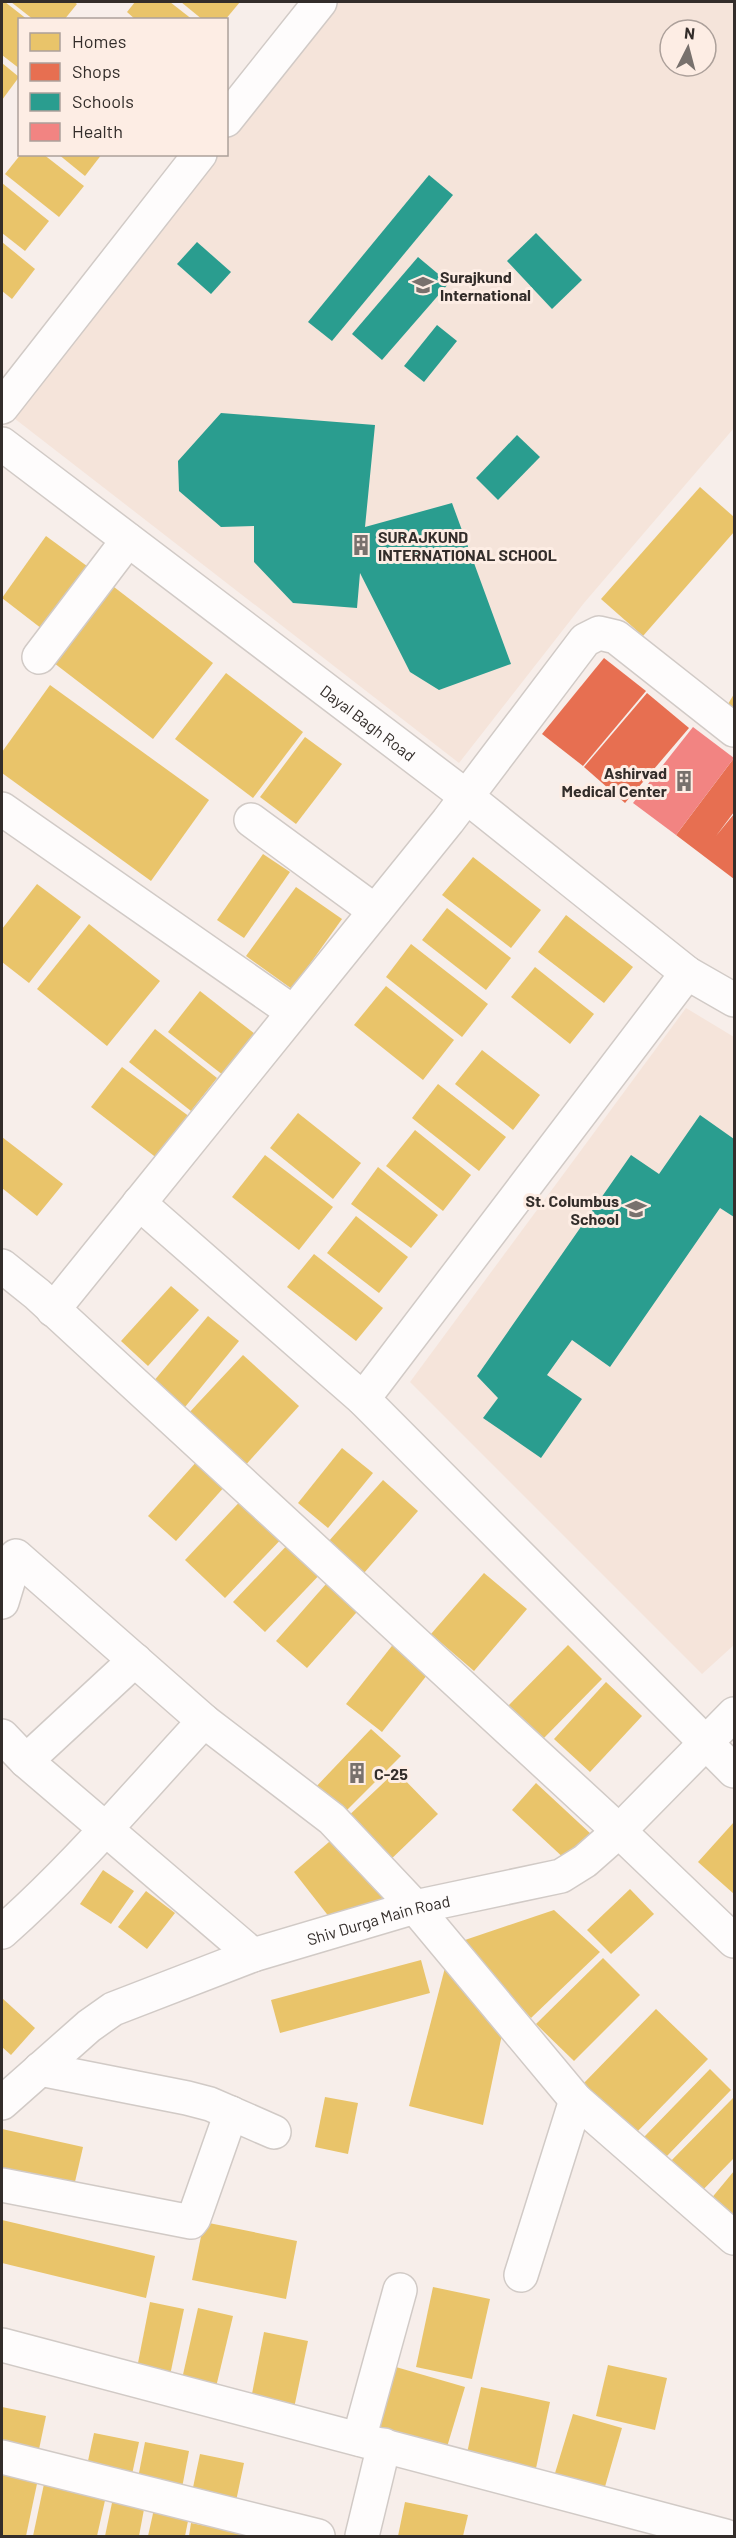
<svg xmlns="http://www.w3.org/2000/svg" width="736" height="2538" viewBox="0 0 736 2538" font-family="Barlow,sans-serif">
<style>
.built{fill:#f5e4da;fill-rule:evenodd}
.homes{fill:#e9c46a}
.shops{fill:#e76f51}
.schools{fill:#2a9d8f}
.health{fill:#f28482}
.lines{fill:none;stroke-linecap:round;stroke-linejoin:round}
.minor-casing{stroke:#d1cac6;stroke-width:36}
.minor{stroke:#fefcfc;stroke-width:33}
.labels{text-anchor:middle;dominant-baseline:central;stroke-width:6;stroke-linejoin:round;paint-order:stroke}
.poi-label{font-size:16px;font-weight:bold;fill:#332d2a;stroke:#fdede4;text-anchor:start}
.street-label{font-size:16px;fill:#332d2a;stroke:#fdede4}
</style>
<rect width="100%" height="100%" fill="#f7eeea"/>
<g class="built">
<path d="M331,2H734V428L584,603L459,763L10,415L213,155L226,154L227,137ZM670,30H706V66H670Z"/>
<path d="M686,1008L734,1037V1645L702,1674L410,1382Z"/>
</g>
<g class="homes">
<path d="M2,2H5L28,20H20V69L2,55Z"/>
<path d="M11,2H74L77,4L64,20H34Z"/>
<path d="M135,2H170L193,20H136L127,12Z"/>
<path d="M181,2H240L225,20H203Z"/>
<path d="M2,63L19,77L2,100Z"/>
<path d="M21,154H43L84,186L59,217L5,174Z"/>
<path d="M58,154H102L85,176Z"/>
<path d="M2,183L49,221L25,251L2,233Z"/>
<path d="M2,242L35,269L12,299L2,291Z"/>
<path d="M700,487L734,517V532L643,636L601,599Z"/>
<path d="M46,536L91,569L46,632L2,598Z"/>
<path d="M114,587L213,663L153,739L54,663Z"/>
<path d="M226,673L303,732L253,798L175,739Z"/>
<path d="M50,685L209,800L151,881L2,773V752Z"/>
<path d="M734,694V709L728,704Z"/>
<path d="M305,737L342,764L296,824L260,797Z"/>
<path d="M263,854L290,872L244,938L217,920Z"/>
<path d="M473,857L541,910L511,948L442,895Z"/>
<path d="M37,884L81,917L29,983L2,962V929Z"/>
<path d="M296,887L342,919L292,989L246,956Z"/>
<path d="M447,908L511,958L486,990L422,940Z"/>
<path d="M566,915L633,967L604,1003L538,952Z"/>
<path d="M89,924L160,981L107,1046L37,989Z"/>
<path d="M411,944L488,1004L462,1037L386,977Z"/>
<path d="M535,967L594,1014L570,1044L511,997Z"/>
<path d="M386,986L454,1040L423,1080L354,1025Z"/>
<path d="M200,991L260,1038L228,1079L168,1032Z"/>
<path d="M155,1029L217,1078L191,1111L129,1062Z"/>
<path d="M482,1050L540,1095L513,1130L455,1084Z"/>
<path d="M122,1067L190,1117L158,1159L91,1107Z"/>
<path d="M438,1084L506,1137L479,1171L412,1118Z"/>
<path d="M298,1113L361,1163L333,1199L270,1148Z"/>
<path d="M415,1130L471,1175L443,1211L386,1166Z"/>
<path d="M2,1137L63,1184L37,1216L2,1188Z"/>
<path d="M265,1155L333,1207L299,1250L232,1197Z"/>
<path d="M378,1167L438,1215L411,1248L351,1204Z"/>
<path d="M356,1216L408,1257L379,1293L327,1253Z"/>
<path d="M314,1254L383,1308L356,1341L287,1287Z"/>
<path d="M171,1286L199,1310L148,1366L121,1341Z"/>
<path d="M208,1316L239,1341L185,1407L153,1382Z"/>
<path d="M243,1355L299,1406L243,1468L186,1416Z"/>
<path d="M342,1448L373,1473L328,1528L298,1503Z"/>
<path d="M198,1460L226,1485L176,1541L148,1516Z"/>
<path d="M383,1480L418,1511L364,1573L328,1542Z"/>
<path d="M247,1494L288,1532L225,1598L185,1560Z"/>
<path d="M293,1539L325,1569L265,1632L233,1602Z"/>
<path d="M484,1573L527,1609L474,1671L431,1634Z"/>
<path d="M333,1576L364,1604L307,1668L276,1641Z"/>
<path d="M399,1637L435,1665L382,1732L346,1704Z"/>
<path d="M568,1645L602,1679L541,1741L506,1708Z"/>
<path d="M606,1682L642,1716L590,1772L554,1739Z"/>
<path d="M371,1729L401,1756L340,1817L313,1790Z"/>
<path d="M396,1771L438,1814L385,1865L343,1821Z"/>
<path d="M536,1783L592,1835L567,1861L512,1810Z"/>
<path d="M734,1822V1894L698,1862Z"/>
<path d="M336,1836L395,1896L330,1918L294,1872Z"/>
<path d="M103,1870L134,1891L111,1924L80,1904Z"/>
<path d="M630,1889L654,1914L611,1954L587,1930Z"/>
<path d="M146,1891L175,1913L147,1949L118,1927Z"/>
<path d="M554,1910L600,1952L531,2018L462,1941Z"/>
<path d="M603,1958L640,1995L574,2061L536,2024Z"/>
<path d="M421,1960L430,1993L280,2033L271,2000Z"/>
<path d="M447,1960L504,2025L483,2125L409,2106Z"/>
<path d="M2,1998L35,2028L11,2055L2,2047Z"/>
<path d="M656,2009L708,2059L634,2135L582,2085Z"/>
<path d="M710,2069L731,2090L666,2157L644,2137Z"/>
<path d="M325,2097L358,2103L348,2154L315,2147Z"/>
<path d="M734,2097V2158L694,2199L663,2169Z"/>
<path d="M2,2129L83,2147L72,2195L2,2179Z"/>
<path d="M734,2171V2221L710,2200Z"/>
<path d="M2,2220L155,2256L146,2298L2,2263Z"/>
<path d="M204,2222L297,2241L286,2299L192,2280Z"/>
<path d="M433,2287L490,2299L472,2379L416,2367Z"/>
<path d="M150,2302L184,2309L169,2380L136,2373Z"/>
<path d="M198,2308L233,2316L216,2387L182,2379Z"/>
<path d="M264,2332L308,2341L293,2413L250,2404Z"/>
<path d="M389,2365L465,2387L444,2457L369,2434Z"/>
<path d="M608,2365L667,2378L655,2430L596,2416Z"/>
<path d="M481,2387L550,2402L535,2473L466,2458Z"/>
<path d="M2,2407L46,2416L38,2454L2,2447Z"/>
<path d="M573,2414L622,2428L602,2497L552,2483Z"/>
<path d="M94,2433L139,2442L131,2479L86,2470Z"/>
<path d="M145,2442L189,2451L181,2493L137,2483Z"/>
<path d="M200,2454L244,2463L235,2506L191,2497Z"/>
<path d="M2,2472L38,2479L26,2536H2Z"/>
<path d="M44,2484L106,2496L97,2536H33Z"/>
<path d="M113,2498L145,2504L139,2536H105Z"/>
<path d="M405,2502L468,2515L463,2536H398Z"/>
<path d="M154,2509L189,2516L185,2536H148Z"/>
<path d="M191,2523L252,2535V2536H189Z"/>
</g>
<g class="shops">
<path d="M604,658L646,691L583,766L542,734Z"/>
<path d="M647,693L689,728L625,803L584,767Z"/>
<path d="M734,758V812L716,836L734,814V879L676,835Z"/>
</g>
<g class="schools">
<path d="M429,175L453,195L332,341L308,322Z"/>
<path d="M536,233L582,280L552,309L507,261Z"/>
<path d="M197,242L231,272L211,294L177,264Z"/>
<path d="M418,257L449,283L382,360L352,334Z"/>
<path d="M437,325L457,341L424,382L404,366Z"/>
<path d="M221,413L375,425L365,527L452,503L511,664L439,690L410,672L360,573L357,608L293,603L254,562V526L221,527L179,491L178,461Z"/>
<path d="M517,435L540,457L498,500L476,478Z"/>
<path d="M700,1115L734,1139V1217L720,1208L610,1367L572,1340L547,1375L582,1399L541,1458L483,1418L498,1398L477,1376L631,1155L659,1174Z"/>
</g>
<path class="health" d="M693,727L734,758L676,835L633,803Z"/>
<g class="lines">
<defs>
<g id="minor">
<path d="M226,120L320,2"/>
<path d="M2,407L200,154"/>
<path id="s1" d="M2,444L467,797L687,973L734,1000"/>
<path d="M39,657L128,540"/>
<path d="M2,809L293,1012"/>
<path d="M251,820L375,911"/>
<path d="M139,1203L363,1399L734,1771"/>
<path d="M2,1266L37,1294L619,1831L734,1941"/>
<path d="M53,1310L448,821L585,640L599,633L616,637L734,730"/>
<path d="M363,1399L687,973"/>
<path d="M2,1602L16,1556L204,1721L332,1819L415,1907L576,2100L734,2238"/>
<path d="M2,1736L26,1761L253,1955"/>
<path d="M26,1761L135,1660"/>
<path d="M2,1932C75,1868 138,1792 204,1721"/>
<path d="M40,2069L187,2098L210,2104L274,2132"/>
<path id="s2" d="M2,2103L89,2026L113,2009L253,1955L415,1907L561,1876L585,1861L619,1831L734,1714"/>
<path d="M2,2185L191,2222L194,2218L231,2113"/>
<path d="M521,2275L576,2100"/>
<path d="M2,2345L725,2536"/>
<path d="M359,2439L400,2290"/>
<path d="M2,2457L318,2536"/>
<path d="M362,2536L384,2445"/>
</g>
</defs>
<use href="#minor" class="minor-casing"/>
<use href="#minor" class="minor"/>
</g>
<defs>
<symbol id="school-bare" viewBox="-9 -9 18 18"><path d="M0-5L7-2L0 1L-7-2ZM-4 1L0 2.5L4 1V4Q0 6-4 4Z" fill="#78716d" stroke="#fdede4" stroke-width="2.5" paint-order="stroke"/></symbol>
<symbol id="building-bare" viewBox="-9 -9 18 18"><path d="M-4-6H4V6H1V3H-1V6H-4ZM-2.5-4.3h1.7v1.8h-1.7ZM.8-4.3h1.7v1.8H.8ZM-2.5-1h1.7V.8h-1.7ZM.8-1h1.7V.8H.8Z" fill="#78716d" stroke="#fdede4" stroke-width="2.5" paint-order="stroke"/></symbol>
</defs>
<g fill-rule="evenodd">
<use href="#school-bare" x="408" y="270" width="30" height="30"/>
<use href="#building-bare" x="346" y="530" width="30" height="30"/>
<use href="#building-bare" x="669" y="766" width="30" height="30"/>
<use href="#school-bare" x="621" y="1194" width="30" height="30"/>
<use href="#building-bare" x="342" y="1758" width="30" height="30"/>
</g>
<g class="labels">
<g class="poi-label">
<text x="440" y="276">Surajkund<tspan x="440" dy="18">International</tspan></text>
<text x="378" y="536">SURAJKUND<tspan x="378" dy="18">INTERNATIONAL SCHOOL</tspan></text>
<text x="667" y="772" text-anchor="end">Ashirvad<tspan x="667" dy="18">Medical Center</tspan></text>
<text x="619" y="1200" text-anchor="end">St. Columbus<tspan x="619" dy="18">School</tspan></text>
<text x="374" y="1773">C-25</text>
</g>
<g class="street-label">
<text stroke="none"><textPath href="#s1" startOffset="460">Dayal Bagh Road</textPath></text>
<text stroke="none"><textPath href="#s2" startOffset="426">Shiv Durga Main Road</textPath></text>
</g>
</g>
<rect width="736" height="2538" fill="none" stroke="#332d2a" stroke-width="6"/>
<rect x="18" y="18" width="210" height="138" fill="#fdede4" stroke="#aca09a" stroke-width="1.5"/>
<rect x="30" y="33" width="30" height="18" fill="#e9c46a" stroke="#aca09a" stroke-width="1.5"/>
<text x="72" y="48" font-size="18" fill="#332d2a">Homes</text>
<rect x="30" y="63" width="30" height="18" fill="#e76f51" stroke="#aca09a" stroke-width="1.5"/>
<text x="72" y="78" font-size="18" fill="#332d2a">Shops</text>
<rect x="30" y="93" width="30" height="18" fill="#2a9d8f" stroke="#aca09a" stroke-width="1.5"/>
<text x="72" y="108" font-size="18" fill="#332d2a">Schools</text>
<rect x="30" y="123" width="30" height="18" fill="#f28482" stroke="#aca09a" stroke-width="1.5"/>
<text x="72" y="138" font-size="18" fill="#332d2a">Health</text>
<g transform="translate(688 48) rotate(6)"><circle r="28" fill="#fdede4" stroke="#aca09a" stroke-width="1.5"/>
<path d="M0-4.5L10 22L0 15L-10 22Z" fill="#78716d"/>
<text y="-9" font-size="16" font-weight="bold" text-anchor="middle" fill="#332d2a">N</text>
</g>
</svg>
